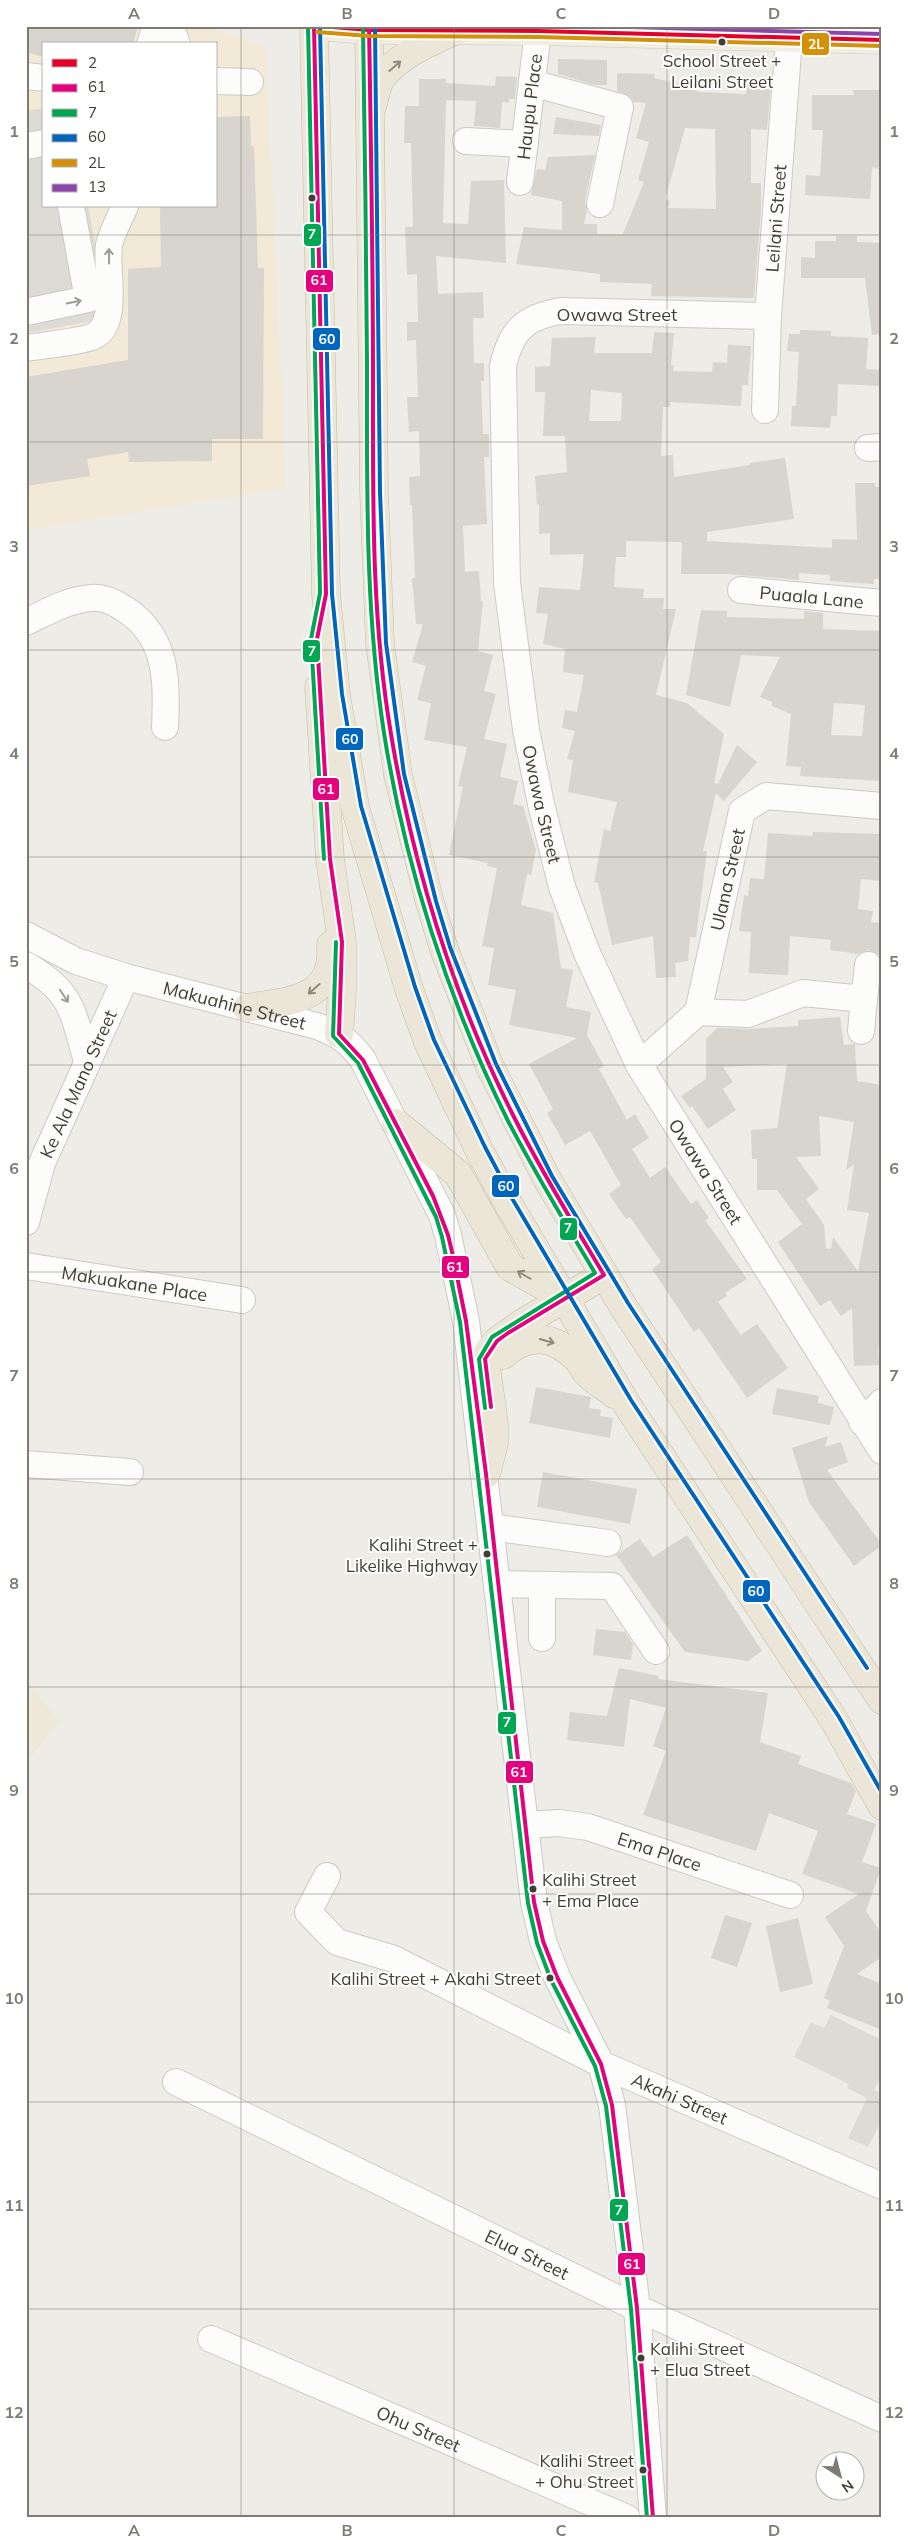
<svg xmlns="http://www.w3.org/2000/svg" width="908" height="2544" viewBox="0 0 908 2544" font-family="Mulish,sans-serif">
<style>
.commercial{fill:#f2e9d7;fill-rule:evenodd}
.education{fill:#ede8d7}
.parking{fill:#dddbd6}
.building{fill:#d7d5ce;fill-rule:evenodd}
.lines{fill:none;stroke-linecap:round;stroke-linejoin:round}
.minor-casing{stroke:#cccac4;stroke-width:28}
.major-casing{stroke:#d1cab2;stroke-width:29}
.highway-casing{stroke:#c7bca0;stroke-width:29}
.minor{stroke:#fcfcfb;stroke-width:26}
.major{stroke:#f0ede2;stroke-width:28}
.highway{stroke:#ebe6d7;stroke-width:28}
.bus-1-casing{stroke:#fff;stroke-width:8}
.bus-2-casing{stroke:#fff;stroke-width:8}
.bus-3-casing{stroke:#fff;stroke-width:8}
.bus-4-casing{stroke:#fff;stroke-width:8}
.bus-5-casing{stroke:#fff;stroke-width:8}
.bus-6-casing{stroke:#fff;stroke-width:8}
.bus-1{stroke:#e4002b;stroke-width:4}
.bus-2{stroke:#e5007d;stroke-width:4}
.bus-3{stroke:#00a651;stroke-width:4}
.bus-4{stroke:#0065bd;stroke-width:4}
.bus-5{stroke:#d3910a;stroke-width:4}
.bus-6{stroke:#8e44ad;stroke-width:4}
.oneway{stroke:#8f8a7d}
.oneway2{stroke:#a09d97}
.grid{fill:none;stroke:#7f7b72;stroke-width:1;stroke-opacity:0.55}
.bus-dot{fill:#433e33;stroke:#fff;stroke-width:2}
.labels{text-anchor:middle;dominant-baseline:central;stroke-width:4;stroke-linejoin:round;paint-order:stroke}
.bus-label{font-size:17px;fill:#433e33;stroke:#fff;text-anchor:end}
.street-label{font-size:18px;fill:#433e33;stroke:#fff}
.line-badge{stroke:#fff;stroke-width:2}
.badge-label{font-size:14px;text-anchor:middle;font-weight:bold;fill:#fff}
.neatline{fill:none;stroke:#7f7b72;stroke-width:2}
.grid-label{font-size:16px;text-anchor:middle;font-weight:bold;fill:#7f7b72}
</style>
<rect width="100%" height="100%" fill="#eeece6"/>
<path class="commercial" d="M26,26H205L266,47L286,488L26,530ZM44,44H216V206H44Z"/>
<path class="education" d="M26,1678L59,1722L26,1762Z"/>
<g class="parking">
<path d="M44,108V206H88L103,285L93,321L26,333V111Z"/>
<path d="M831,2015L882,2040V2075L874,2090L882,2094V2120L868,2147L848,2138L867,2098L847,2088L849,2084L794,2057L811,2022L824,2028Z"/>
</g>
<g class="building">
<path d="M26,26H138L133,44H44V57L26,52Z"/>
<path d="M558,59L607,60V85H595L558,74Z"/>
<path d="M617,73L655,74L654,78L686,85L685,88L701,92L746,94L747,82L771,84L767,130L751,129V183H761V210L754,298L651,296L652,284L600,282V274L516,264L524,227L562,230V201L531,195L537,169L545,170L548,157L595,155L585,201L587,211L584,224H597V234H623L644,182L638,180L649,142L636,138L646,103L634,102L630,96L617,91ZM685,128L715,129L716,209L668,208L670,201L665,199Z"/>
<path d="M496,76L517,77L515,99H509V103L502,102L500,128L474,126L476,101L446,100L443,223L468,224L471,181L504,180L506,263L436,256L438,294L483,292L484,318H473L474,363H484V381H481L483,434H489V457H484L487,524L463,526L465,572L479,571L481,601H483L478,651L493,655L484,691L496,694L484,739L507,744L500,777L518,781L513,804L523,806L536,850L531,875L527,874L521,905L553,913L561,968L573,970L566,1007L591,1012L587,1035L604,1066L599,1069L627,1120L635,1114L649,1138L632,1149L650,1178L665,1167L691,1204L697,1200L709,1218L705,1220L747,1279L725,1293L727,1296L718,1302L741,1335L757,1324L788,1368L747,1398L699,1328L694,1332L652,1269L661,1262L630,1217L626,1219L609,1194L621,1185L590,1131L565,1145L547,1113L553,1109L529,1064L577,1038L509,1025L516,990L488,985L494,948L482,946L497,868L487,866L488,863L449,855L463,787L458,786L467,747L424,740L431,703L417,700L426,666L412,662L423,624H416L412,578H415L412,505H410L409,477L420,476L419,431L409,432L407,397H418L416,340L407,341V322H418L417,274L407,275L405,227H413L411,143H404L405,106H419V79H446V83L495,86Z"/>
<path d="M853,90H879L882,170L872,167L870,199L805,195L806,175L820,176L823,130H812V95H854Z"/>
<path d="M250,116L251,146H254L258,268H264L263,439H212V461L129,462L128,452L87,459L90,476L26,486V377L128,360V269L161,267L160,206H216V117Z"/>
<path d="M556,117L601,125L599,136L553,134Z"/>
<path d="M836,236H857V242L882,243V334L872,335L865,278H801V257L815,258V241H836Z"/>
<path d="M800,330L831,331V336L868,338L866,369L882,370V386L838,384L837,416H831L830,428L791,426L792,406H796L799,352L787,351L789,334H800Z"/>
<path d="M654,332L674,333L671,365H674L673,371L712,372L713,362L727,363L728,345L751,346L748,385H742L741,406L670,402V407H663L661,456L673,455L674,477L750,465V463L785,458L794,519L707,532V541L832,548V539L857,540L855,483H875V487H882V579H874V584L830,581V575L799,573V580L728,574H681L682,543L679,542L626,541V557H616L614,587L644,589L643,598H664L663,609H676L656,695L687,703L724,734L714,783L718,784L737,745L757,762L724,801L716,793L703,851H707L696,937H690L688,961L675,963L676,977L656,978L653,936L612,945L598,883L594,882L604,829L610,831L617,802L568,792L573,760L567,759L575,731L562,728L565,710L577,712L584,675L563,672L565,649L543,644L548,614L536,613L539,587L580,590L584,554L550,555V533L539,534V504L537,505L535,476L567,472L565,436H543L545,392H535V367L550,366L552,338L596,337L594,353H652ZM591,390L622,393L621,421H589Z"/>
<path d="M701,610L727,611V617L804,619V611L823,613V629L882,631L881,781L800,776L801,767L786,766L791,714L772,706V702L760,697L780,657L741,655L730,707L686,695ZM834,703L865,705L862,736L831,735Z"/>
<path d="M813,832L882,834V881L861,879L858,909L873,911L871,922L882,923L879,955L869,950L858,954L830,950L831,940L790,936L788,975L749,973L751,932L739,931L744,895L748,896L750,878L764,879L768,833L812,836Z"/>
<path d="M840,1017L844,1045L855,1044L857,1081L882,1085V1346H878L879,1365L854,1366L852,1308L841,1316L830,1300L820,1306L778,1242L802,1224L777,1190H757V1159H752L751,1130L777,1128L787,1064L723,1067L733,1082L723,1089L736,1110L708,1129L692,1106L690,1108L681,1096L706,1079V1039L717,1028L747,1029L798,1026V1020ZM819,1116L854,1122L846,1170L854,1164L847,1210L869,1213L858,1271L833,1237L831,1249L826,1248L824,1225L806,1199L819,1189L796,1157L821,1156Z"/>
<path d="M536,1387L591,1397L589,1408L601,1410L600,1416L613,1418L610,1438L529,1423Z"/>
<path d="M777,1388L819,1396L818,1403L834,1407L830,1425L772,1414Z"/>
<path d="M828,1436L825,1447L841,1442L848,1462L827,1470L882,1545L854,1566L809,1502L792,1448Z"/>
<path d="M543,1472L637,1489L630,1524L537,1507Z"/>
<path d="M687,1535L762,1651L748,1661L685,1652L616,1555L640,1539L653,1557Z"/>
<path d="M596,1629L625,1632L633,1644L631,1660L593,1655Z"/>
<path d="M619,1668L659,1676L658,1679L768,1693L760,1742L801,1756L798,1764L851,1783L856,1791L847,1814L876,1824L862,1862L881,1868L866,1911L882,1934V1957L857,1974L882,1984V2030L827,2008L830,2001L824,1998L844,1946L825,1917L859,1894L802,1874L818,1831L769,1813L756,1851L643,1815L666,1751L653,1746L666,1708L630,1699L624,1747L567,1740L570,1712L607,1716Z"/>
<path d="M725,1915L752,1923L737,1967L711,1958Z"/>
<path d="M798,1918L813,1984L780,1992L766,1926Z"/>
</g>
<g class="lines">
<defs>
<g id="minor">
<path d="M165,26L171,28L177,44"/>
<path d="M150,44L156,26"/>
<path d="M26,76L44,78"/>
<path d="M216,81L250,82"/>
<path d="M532,83L620,107L600,204"/>
<path d="M466,141L525,144"/>
<path d="M26,146L44,143"/>
<path id="s1" d="M520,182L538,31"/>
<path d="M26,312L88,299L71,206"/>
<path id="s2" d="M768,316L561,311C525,317 511,330 503,366L507,583L526,730L541,804L562,887L587,953L639,1065L882,1451"/>
<path d="M26,348C42,345 82,342 94,336C120,324 105,267 109,245C112,232 120,218 125,206"/>
<path id="s3" d="M765,410L768,316L790,26"/>
<path d="M868,448L882,447"/>
<path id="s4" d="M741,590L882,603"/>
<path d="M26,622C47,612 67,600 91,598C102,597 114,602 123,608C168,635 167,681 165,727"/>
<path id="s5" d="M26,935L76,961L126,977L317,1026C340,1035 348,1040 363,1060L442,1215L448,1235L466,1321L534,1902L543,1941L557,1977L601,2064L612,2105L637,2308L653,2518"/>
<path d="M26,965C74,993 72,1011 87,1061"/>
<path d="M698,1012L748,1014L803,993L864,999L868,965"/>
<path d="M861,1031L864,999"/>
<path id="s6" d="M639,1065L698,1012L742,811L766,796L882,806"/>
<path id="s7" d="M26,1222L42,1163L126,977"/>
<path id="s8" d="M26,1266L242,1300"/>
<path d="M862,1422L882,1402"/>
<path d="M26,1464L130,1472"/>
<path d="M491,1527L608,1543"/>
<path d="M498,1584L612,1586L656,1651"/>
<path d="M542,1638V1586"/>
<path id="s9" d="M526,1825L559,1823L588,1827L790,1895"/>
<path id="s10" d="M327,1876L308,1912L337,1942L394,1959L601,2064L882,2186"/>
<path id="s11" d="M176,2082L637,2308L882,2419"/>
<path id="s12" d="M211,2339L627,2518"/>
</g>
<path id="major" d="M317,26L369,30L538,31L882,40"/>
<g id="highway">
<path d="M314,26L326,594L336,695L355,807L409,989L428,1042L479,1150L508,1203L626,1403L834,1720L882,1806"/>
<path d="M369,26L374,492L380,644L398,775L430,903L444,949L490,1067L547,1179L623,1306L882,1700"/>
<path d="M373,104C375,96 377,84 382,77C400,54 431,42 456,30"/>
<path d="M319,687L330,859L342,942V992L339,1034"/>
<path d="M247,1008C288,1001 335,1001 331,945"/>
<path d="M396,1123L458,1174L510,1267L565,1298"/>
<path d="M503,1355C528,1333 554,1334 578,1360C581,1363 583,1369 587,1373C594,1381 606,1387 614,1394"/>
<path d="M486,1474L494,1443V1424L485,1359L490,1349L497,1341L521,1324L604,1275"/>
</g>
</defs>
<use href="#minor" class="minor-casing"/>
<use href="#major" class="major-casing"/>
<use href="#highway" class="highway-casing"/>
<use href="#minor" class="minor"/>
<use href="#major" class="major"/>
<use href="#highway" class="highway"/>
<defs>
<path id="bus-1" d="M320,26L369,30L538,31L882,40"/>
<g id="bus-2">
<path d="M314,26L326,594L317,639L330,859L342,942L339,1034L363,1060L433,1196L448,1235L453,1256L466,1321L486,1474L534,1902L543,1941L557,1977L601,2064L612,2105L637,2308L653,2518"/>
<path d="M369,26C371,143 373,260 373,377C373,496 371,617 391,734C413,866 454,998 514,1117C541,1171 573,1223 604,1275L508,1333L497,1341L485,1359L491,1407"/>
</g>
<g id="bus-3">
<path d="M308,26L320,593L311,639L324,859"/>
<path d="M363,26C365,139 366,251 367,364C367,487 365,611 384,733C405,866 448,1000 508,1121C535,1173 565,1223 595,1273L492,1337L479,1359L485,1408"/>
<path d="M336,942L333,1036L358,1063L436,1217L442,1237L460,1322L528,1903L537,1943L551,1980L595,2066L606,2106L631,2309L647,2518"/>
</g>
<g id="bus-4">
<path d="M320,26L332,594L342,694L361,806L415,987L434,1040L485,1147L513,1200L631,1400L839,1717L882,1793"/>
<path d="M375,26L380,492L386,643L404,774L436,901L450,947L496,1064L552,1176L628,1303L867,1668"/>
</g>
<path id="bus-5" d="M317,32L369,36L538,37L882,46"/>
<path id="bus-6" d="M595,26L882,34"/>
</defs>
<use href="#bus-1" class="bus-1-casing"/>
<use href="#bus-2" class="bus-2-casing"/>
<use href="#bus-3" class="bus-3-casing"/>
<use href="#bus-4" class="bus-4-casing"/>
<use href="#bus-5" class="bus-5-casing"/>
<use href="#bus-6" class="bus-6-casing"/>
<use href="#bus-1" class="bus-1"/>
<use href="#bus-2" class="bus-2"/>
<use href="#bus-3" class="bus-3"/>
<use href="#bus-4" class="bus-4"/>
<use href="#bus-5" class="bus-5"/>
<use href="#bus-6" class="bus-6"/>
</g>
<defs><path id="oneway-shaft" d="M-6 0H5M1.5-3L5.5 0L1.5 3" fill="none" stroke-width="1.6" stroke-linecap="round" stroke-linejoin="round" transform="scale(1.25)"/></defs>
<g class="oneway">
<use href="#oneway-shaft" transform="translate(395 66) rotate(-41)"/>
<use href="#oneway-shaft" transform="translate(314 989) rotate(139)"/>
<use href="#oneway-shaft" transform="translate(524 1275) rotate(-150)"/>
<use href="#oneway-shaft" transform="translate(547 1341) rotate(16)"/>
</g>
<g class="oneway2">
<use href="#oneway-shaft" transform="translate(109 256) rotate(-91)"/>
<use href="#oneway-shaft" transform="translate(74 302) rotate(-12)"/>
<use href="#oneway-shaft" transform="translate(64 996) rotate(56)"/>
</g>
<path class="grid" d="M241,26V2518M454,26V2518M667,26V2518M26,235H882M26,442H882M26,650H882M26,857H882M26,1065H882M26,1272H882M26,1479H882M26,1687H882M26,1894H882M26,2102H882M26,2309H882"/>
<g class="bus-dot">
<circle cx="722" cy="42" r="4.5"/>
<circle cx="312" cy="198" r="4.5"/>
<circle cx="487" cy="1554" r="4.5"/>
<circle cx="533" cy="1889" r="4.5"/>
<circle cx="550" cy="1978" r="4.5"/>
<circle cx="641" cy="2358" r="4.5"/>
<circle cx="643" cy="2470" r="4.5"/>
</g>
<g class="labels">
<g class="bus-label">
<text x="722" y="60" text-anchor="middle">School Street +<tspan x="722" dy="21">Leilani Street</tspan></text>
<text x="478" y="1544">Kalihi Street +<tspan x="478" dy="21">Likelike Highway</tspan></text>
<text x="542" y="1879" text-anchor="start">Kalihi Street<tspan x="542" dy="21">+ Ema Place</tspan></text>
<text x="541" y="1978">Kalihi Street + Akahi Street</text>
<text x="650" y="2348" text-anchor="start">Kalihi Street<tspan x="650" dy="21">+ Elua Street</tspan></text>
<text x="634" y="2460">Kalihi Street<tspan x="634" dy="21">+ Ohu Street</tspan></text>
</g>
<g class="street-label">
<text stroke="none"><textPath href="#s1" startOffset="76">Haupu Place</textPath></text>
<text stroke="none"><textPath href="#s3" startOffset="192">Leilani Street</textPath></text>
<text x="617" y="314">Owawa Street</text>
<text stroke="none"><textPath href="#s4" startOffset="71">Puaala Lane</textPath></text>
<text stroke="none"><textPath href="#s2" startOffset="735">Owawa Street</textPath></text>
<text stroke="none"><textPath href="#s6" startOffset="215">Ulana Street</textPath></text>
<text stroke="none"><textPath href="#s5" startOffset="221">Makuahine Street</textPath></text>
<text stroke="none"><textPath href="#s7" startOffset="148">Ke Ala Mano Street</textPath></text>
<text stroke="none"><textPath href="#s2" startOffset="1140">Owawa Street</textPath></text>
<text stroke="none"><textPath href="#s8" startOffset="110">Makuakane Place</textPath></text>
<text stroke="none"><textPath href="#s9" startOffset="138">Ema Place</textPath></text>
<text stroke="none"><textPath href="#s10" startOffset="460">Akahi Street</textPath></text>
<text stroke="none"><textPath href="#s11" startOffset="391">Elua Street</textPath></text>
<text stroke="none"><textPath href="#s12" startOffset="226">Ohu Street</textPath></text>
</g>
</g>
<g class="line-badge">
<rect x="801" y="32" width="29" height="24" rx="5" fill="#d3910a"/>
<rect x="303" y="223" width="19" height="24" rx="5" fill="#00a651"/>
<rect x="305" y="269" width="29" height="24" rx="5" fill="#e5007d"/>
<rect x="312" y="327" width="29" height="24" rx="5" fill="#0065bd"/>
<rect x="302" y="639" width="19" height="24" rx="5" fill="#00a651"/>
<rect x="335" y="727" width="29" height="24" rx="5" fill="#0065bd"/>
<rect x="312" y="777" width="28" height="24" rx="5" fill="#e5007d"/>
<rect x="491" y="1174" width="29" height="24" rx="5" fill="#0065bd"/>
<rect x="559" y="1217" width="19" height="24" rx="5" fill="#00a651"/>
<rect x="441" y="1255" width="29" height="24" rx="5" fill="#e5007d"/>
<rect x="742" y="1579" width="29" height="24" rx="5" fill="#0065bd"/>
<rect x="497" y="1711" width="20" height="24" rx="5" fill="#00a651"/>
<rect x="505" y="1760" width="29" height="24" rx="5" fill="#e5007d"/>
<rect x="609" y="2198" width="20" height="24" rx="5" fill="#00a651"/>
<rect x="617" y="2252" width="29" height="24" rx="5" fill="#e5007d"/>
</g>
<g class="badge-label">
<text x="816" y="49">2L</text>
<text x="312" y="239">7</text>
<text x="319" y="285">61</text>
<text x="327" y="344">60</text>
<text x="312" y="656">7</text>
<text x="350" y="744">60</text>
<text x="326" y="794">61</text>
<text x="506" y="1191">60</text>
<text x="568" y="1233">7</text>
<text x="455" y="1272">61</text>
<text x="756" y="1596">60</text>
<text x="507" y="1727">7</text>
<text x="519" y="1777">61</text>
<text x="619" y="2215">7</text>
<text x="632" y="2269">61</text>
</g>
<rect width="908" height="2544" fill="none" stroke="#ffffff" stroke-width="55"/>
<rect x="42" y="42" width="175" height="165" fill="#ffffff" stroke="#b4b2ad"/>
<rect x="52" y="59" width="25" height="8" fill="#e4002b" stroke="#b4b2ad"/>
<text x="88" y="68" font-size="15" fill="#433e33">2</text>
<rect x="52" y="84" width="25" height="8" fill="#e5007d" stroke="#b4b2ad"/>
<text x="88" y="92" font-size="15" fill="#433e33">61</text>
<rect x="52" y="109" width="25" height="8" fill="#00a651" stroke="#b4b2ad"/>
<text x="88" y="118" font-size="15" fill="#433e33">7</text>
<rect x="52" y="134" width="25" height="8" fill="#0065bd" stroke="#b4b2ad"/>
<text x="88" y="142" font-size="15" fill="#433e33">60</text>
<rect x="52" y="159" width="25" height="8" fill="#d3910a" stroke="#b4b2ad"/>
<text x="88" y="168" font-size="15" fill="#433e33">2L</text>
<rect x="52" y="184" width="25" height="8" fill="#8e44ad" stroke="#b4b2ad"/>
<text x="88" y="192" font-size="15" fill="#433e33">13</text>
<g transform="translate(840 2476) rotate(144)"><circle r="24" fill="#ffffff" stroke="#b4b2ad"/>
<path d="M0-4L9 19L0 12L-9 19Z" fill="#7f7b72"/>
<text y="-8" font-size="14" font-weight="bold" text-anchor="middle" fill="#433e33">N</text>
</g>
<rect x="28" y="28" width="852" height="2488" class="neatline"/>
<g class="grid-label">
<text x="134" y="19">A</text>
<text x="347" y="19">B</text>
<text x="561" y="19">C</text>
<text x="774" y="19">D</text>
<text x="14" y="137">1</text>
<text x="894" y="137">1</text>
<text x="14" y="344">2</text>
<text x="894" y="344">2</text>
<text x="14" y="552">3</text>
<text x="894" y="552">3</text>
<text x="14" y="759">4</text>
<text x="894" y="759">4</text>
<text x="14" y="967">5</text>
<text x="894" y="967">5</text>
<text x="14" y="1174">6</text>
<text x="894" y="1174">6</text>
<text x="14" y="1381">7</text>
<text x="894" y="1381">7</text>
<text x="14" y="1589">8</text>
<text x="894" y="1589">8</text>
<text x="14" y="1796">9</text>
<text x="894" y="1796">9</text>
<text x="14" y="2004">10</text>
<text x="894" y="2004">10</text>
<text x="14" y="2211">11</text>
<text x="894" y="2211">11</text>
<text x="14" y="2418">12</text>
<text x="894" y="2418">12</text>
<text x="134" y="2536">A</text>
<text x="347" y="2536">B</text>
<text x="561" y="2536">C</text>
<text x="774" y="2536">D</text>
</g>
</svg>
